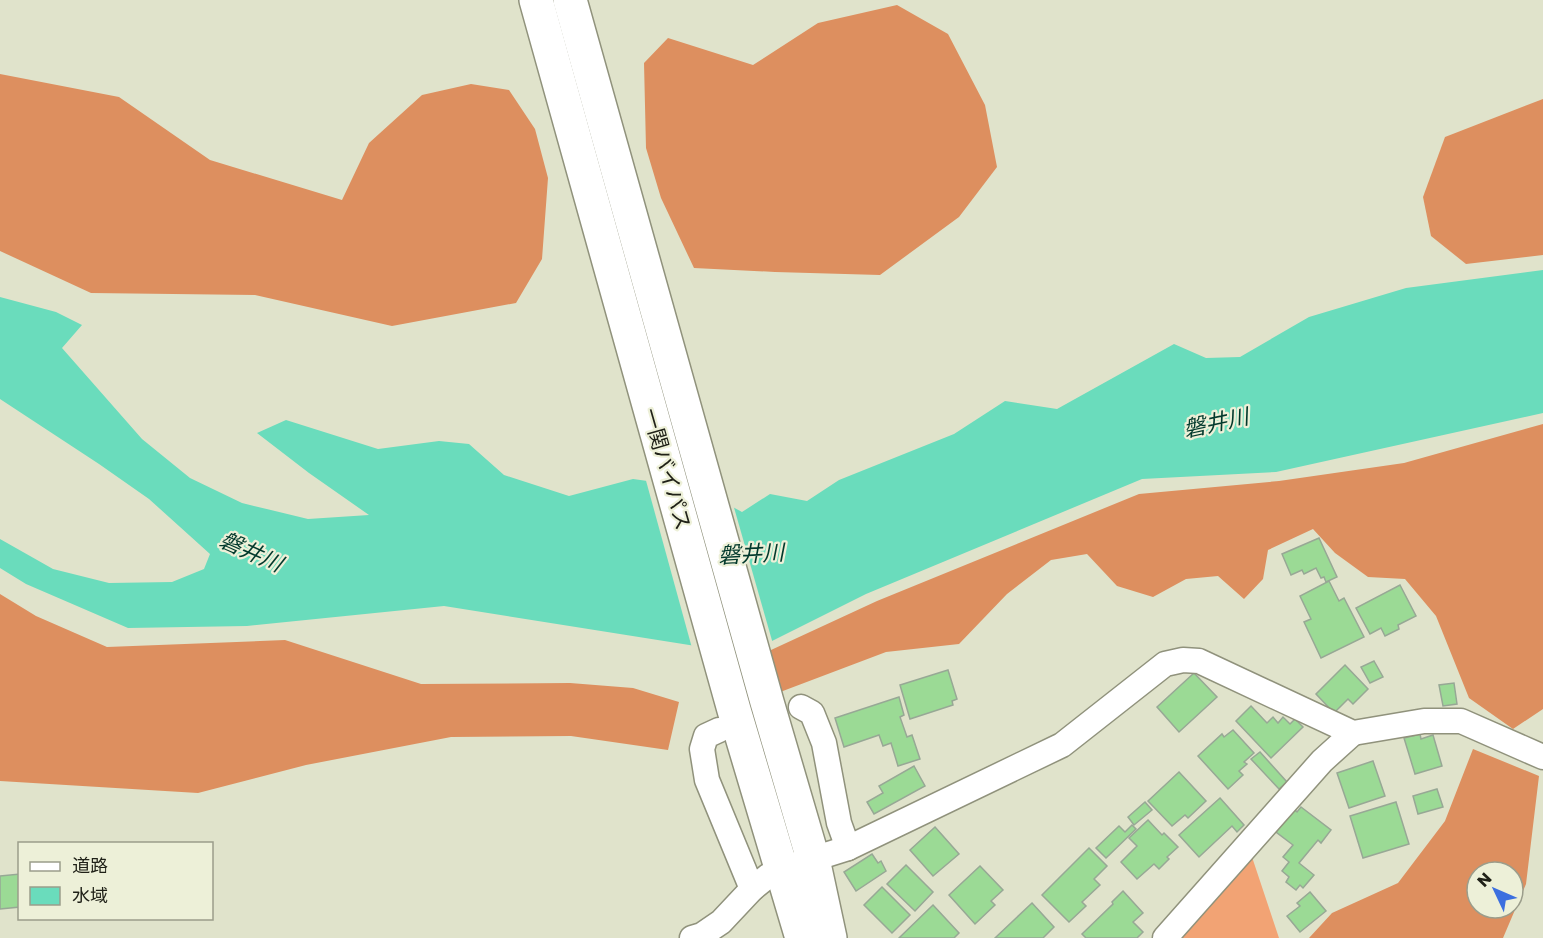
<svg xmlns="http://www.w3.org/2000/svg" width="1543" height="938" viewBox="0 0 1543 938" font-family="Poppins,'Noto Sans JP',sans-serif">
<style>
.green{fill:#f2a374}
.forest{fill:#dd8f5f;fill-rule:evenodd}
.water{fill:#6adcbc}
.pier{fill:#e0e3cb}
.building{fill:#9bda95;stroke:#97a895;stroke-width:1.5}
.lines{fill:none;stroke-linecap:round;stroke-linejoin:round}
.street-casing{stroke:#90927c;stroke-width:27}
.highway-casing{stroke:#90927c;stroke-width:36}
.street{stroke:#fff;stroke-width:24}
.highway{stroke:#fff;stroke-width:33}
.labels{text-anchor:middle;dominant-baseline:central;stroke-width:4.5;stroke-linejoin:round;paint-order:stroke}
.street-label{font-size:21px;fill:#202118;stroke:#edf0d8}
.water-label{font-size:22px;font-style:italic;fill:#02392c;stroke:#edf0d8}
</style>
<rect width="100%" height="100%" fill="#e0e3cb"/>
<path class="green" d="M1252,857L1279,938H1178Z"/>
<g class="forest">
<path d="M897,5L948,34L985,105L997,167L959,217L880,275L775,272L694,268L661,198L646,148L644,63L668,38L753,65L818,23Z"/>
<path d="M0,74L119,97L210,160L342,200L369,143L422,95L471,84L509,90L535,129L548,178L542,259L516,303L392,326L255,295L91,293L0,251Z"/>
<path d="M1543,99V255L1466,264L1431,236L1423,197L1445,137Z"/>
<path d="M1543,424V709L1513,729L1469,698L1436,616L1405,579L1368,577L1335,553L1313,529L1268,550L1263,579L1244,599L1218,576L1186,579L1153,597L1117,586L1087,554L1051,560L1007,594L959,644L886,652L767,697L757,672L771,650L877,601L1139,494L1279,481L1404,463Z"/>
<path d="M0,594L36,616L107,647L285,640L421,684L570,683L633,688L679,702L668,750L571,736L451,737L306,765L198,793L0,781Z"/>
<path d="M1473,749L1539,776L1526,884L1503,938H1309L1332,913L1398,883L1445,821ZM1477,872H1513V908H1477Z"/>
</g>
<path class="water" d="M1543,270V413L1276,472L1142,479L866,594L746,654L444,606L247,626L128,628L26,584L0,568V539L53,569L109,583L172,582L204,569L210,554L149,499L99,464L0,399V297L56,312L82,325L62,348L142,439L190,478L242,503L308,519L369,515L309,473L257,433L286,420L378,449L439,441L469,444L504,475L569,496L633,479L698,488L742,512L770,494L807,501L839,480L954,434L1005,401L1057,409L1174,344L1206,358L1240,357L1309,317L1406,288Z"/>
<path class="pier" d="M645,477L698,485L733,504L773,644L746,657L692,648Z"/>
<g class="building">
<path d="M1319,538L1337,577L1326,582L1324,577L1321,578L1316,568L1304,574L1302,570L1291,575L1282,554Z"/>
<path d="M1329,581L1339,601L1344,598L1364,637L1321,658L1304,622L1311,619L1300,596Z"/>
<path d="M1400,585L1416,616L1398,625L1399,629L1385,636L1381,628L1370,634L1356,608Z"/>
<path d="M1374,661L1383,677L1370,683L1361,667Z"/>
<path d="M1345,665L1368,689L1353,704L1348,699L1334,713L1316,694Z"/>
<path d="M948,670L957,699L952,701L953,705L910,719L900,685Z"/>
<path d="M1194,673L1217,697L1179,732L1157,707Z"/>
<path d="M1454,683L1457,704L1443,706L1439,685Z"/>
<path d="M899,697L904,715L900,717L907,737L912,735L920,759L898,766L891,743L883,746L879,735L844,747L835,718Z"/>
<path d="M1251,706L1267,723L1273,717L1278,723L1283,717L1290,724L1295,719L1303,727L1271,758L1236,721Z"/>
<path d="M1233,730L1254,753L1244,762L1247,764L1239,771L1243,775L1228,789L1198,756L1222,734L1224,737Z"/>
<path d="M1420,734L1421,739L1433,735L1442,766L1415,774L1404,738Z"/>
<path d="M1260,752L1287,782L1279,789L1251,759Z"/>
<path d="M1373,761L1385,796L1349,808L1337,773Z"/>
<path d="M914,766L925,786L874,814L867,802L883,793L879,786Z"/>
<path d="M1179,772L1206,801L1188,818L1185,815L1172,826L1148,801Z"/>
<path d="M1437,789L1443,807L1418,814L1413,796Z"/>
<path d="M1220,798L1244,825L1237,832L1232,826L1199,857L1179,835Z"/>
<path d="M1145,802L1152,810L1134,825L1128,817Z"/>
<path d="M1396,802L1409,844L1363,858L1350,816Z"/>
<path d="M1301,807L1331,830L1321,843L1318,840L1299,863L1314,875L1303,888L1300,885L1296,890L1286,882L1289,877L1282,871L1289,862L1283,857L1293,845L1276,832L1294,809L1297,812Z"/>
<path d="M1148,820L1162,835L1164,833L1178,847L1167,857L1169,859L1159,869L1154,864L1137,879L1121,862L1137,846L1129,838Z"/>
<path d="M1132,825L1136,829L1106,858L1096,848L1119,826L1125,832Z"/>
<path d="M935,827L959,854L933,876L910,850Z"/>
<path d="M1089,848L1107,866L1094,879L1100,885L1082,902L1086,906L1069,922L1042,895Z"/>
<path d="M872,854L878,863L881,861L886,871L856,891L844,872Z"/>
<path d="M906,865L933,892L915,911L887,884Z"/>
<path d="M980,866L1003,890L991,901L995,905L975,924L949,895Z"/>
<path d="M20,874V907L0,909V876Z"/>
<path d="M882,887L910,915L892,933L864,905Z"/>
<path d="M1123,891L1143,913L1133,922L1143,932L1137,938H1086L1082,934L1113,904L1112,902Z"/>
<path d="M1310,892L1326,911L1300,932L1287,916L1300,906L1297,903Z"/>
<path d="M1032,903L1054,927L1043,938H995Z"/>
<path d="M933,905L959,933L954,938H899Z"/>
</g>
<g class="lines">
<defs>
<g id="street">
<path d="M801,707L812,713L824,743L839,823L848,848"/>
<path d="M719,730L706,736L702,749L707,780L752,889"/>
<path d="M692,938L702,935L721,922L752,889L768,876L781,869L848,848L1062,745L1165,664L1183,660L1199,661L1353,733L1424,721H1461L1543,757"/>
<path d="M1165,938L1322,761L1353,733"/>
</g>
<g id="highway">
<path d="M536,0L734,710L802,938"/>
<path d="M570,0L767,702L813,859L830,938"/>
</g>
</defs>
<use href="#street" class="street-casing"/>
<use href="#highway" class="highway-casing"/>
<use href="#street" class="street"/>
<use href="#highway" class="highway"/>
</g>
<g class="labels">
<g class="street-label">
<text transform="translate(667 469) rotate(74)">一関バイパス</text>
</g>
<g class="water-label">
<text transform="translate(1216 423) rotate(-12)">磐井川</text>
<text transform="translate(251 552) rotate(24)">磐井川</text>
<text transform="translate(751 554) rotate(-3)">磐井川</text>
</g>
</g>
<rect x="18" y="842" width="195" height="78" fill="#edf0d8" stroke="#9b9d8b" stroke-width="1.5"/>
<rect x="30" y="862" width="30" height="9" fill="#ffffff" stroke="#9b9d8b" stroke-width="1.5"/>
<text x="72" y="872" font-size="18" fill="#202118">道路</text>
<rect x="30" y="887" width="30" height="18" fill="#6adcbc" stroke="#9b9d8b" stroke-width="1.5"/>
<text x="72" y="902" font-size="18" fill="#202118">水域</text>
<g transform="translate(1495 890) rotate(314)"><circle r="28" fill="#edf0d8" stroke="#9b9d8b" stroke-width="1.5"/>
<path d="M0-4.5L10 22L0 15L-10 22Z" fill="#3c6fdf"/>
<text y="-9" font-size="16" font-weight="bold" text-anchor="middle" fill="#202118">N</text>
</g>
</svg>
